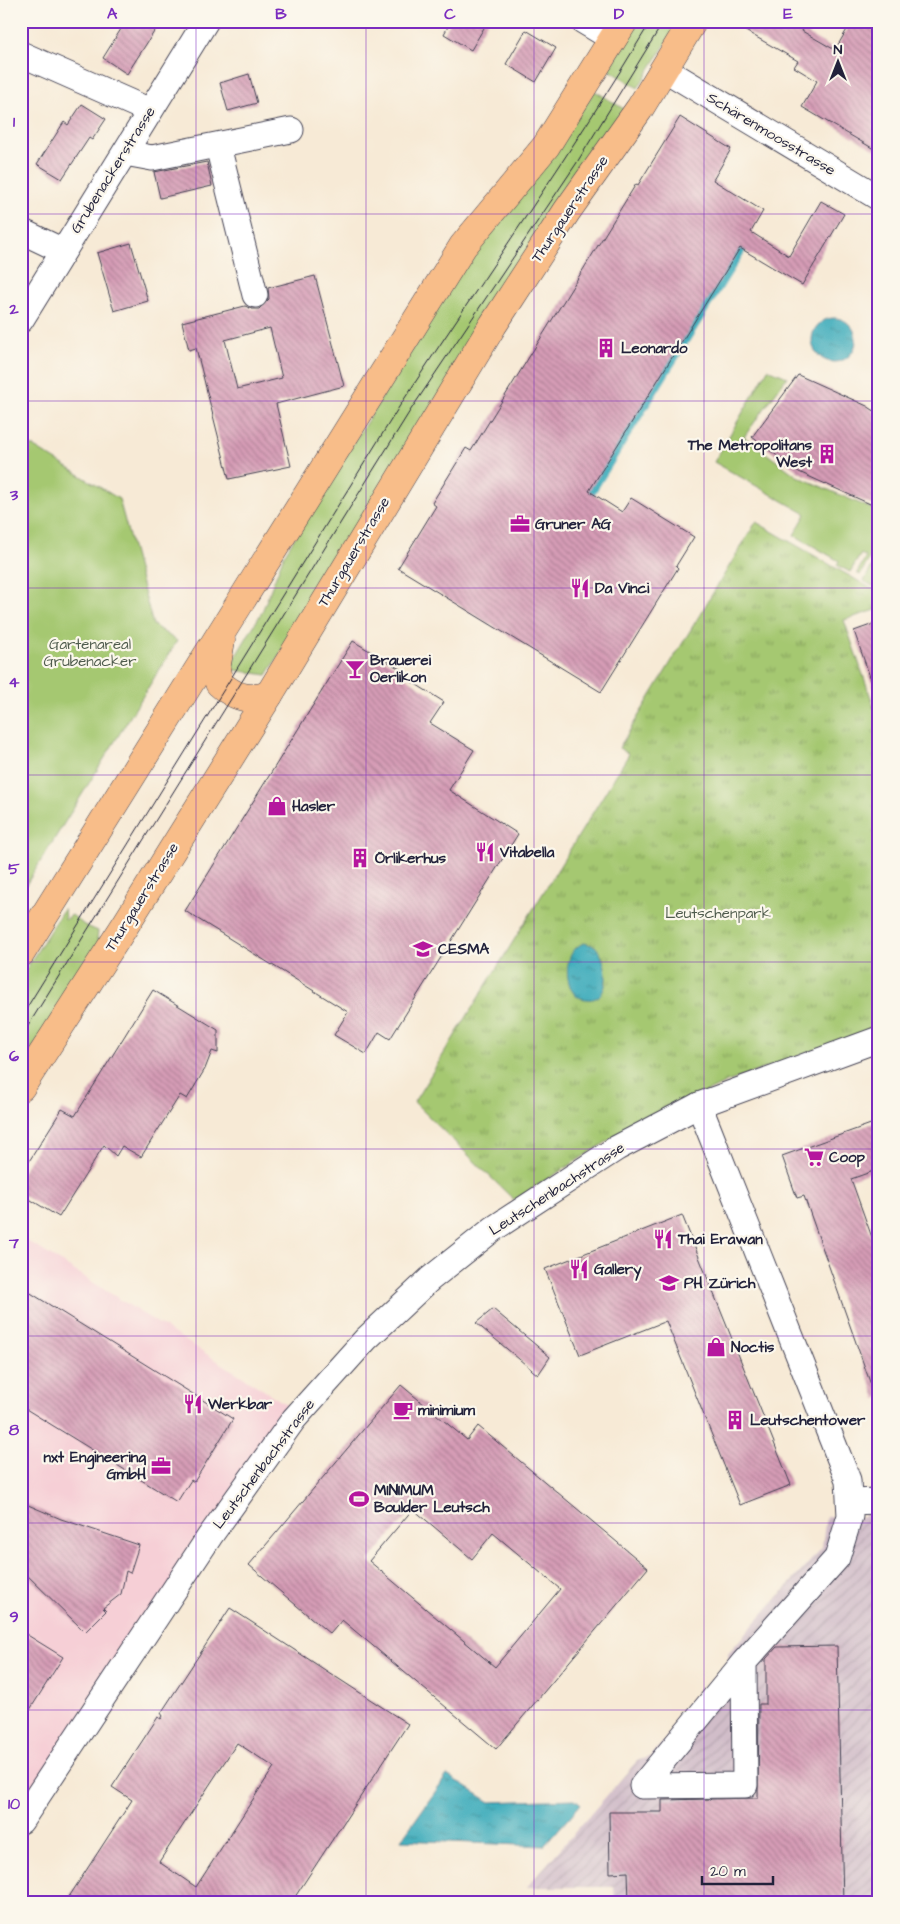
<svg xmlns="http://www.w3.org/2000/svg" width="900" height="1924" viewBox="0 0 900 1924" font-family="'Architects Daughter',sans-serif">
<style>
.built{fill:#f6cfd6}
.industrial{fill:url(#industrial-furrows)}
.green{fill:#a5c871;stroke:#647556}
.park{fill:url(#park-tufts);stroke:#647556}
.water{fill:url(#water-ripples);stroke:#30677b}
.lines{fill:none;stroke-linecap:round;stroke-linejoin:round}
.stream{stroke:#3dacbb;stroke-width:7}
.building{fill:url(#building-back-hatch);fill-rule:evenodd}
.minor-casing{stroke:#424052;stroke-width:27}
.major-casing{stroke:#424052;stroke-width:29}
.minor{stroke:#fff;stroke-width:25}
.major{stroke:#f8bd89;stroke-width:28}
.tram{stroke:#22223b;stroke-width:1}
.grid{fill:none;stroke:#7b2cbf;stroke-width:1;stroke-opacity:0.55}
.labels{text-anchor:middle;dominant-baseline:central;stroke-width:4.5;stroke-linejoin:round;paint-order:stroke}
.street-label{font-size:15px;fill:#22223b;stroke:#fbf7ec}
.poi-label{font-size:15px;font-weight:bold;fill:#22223b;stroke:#fbf7ec;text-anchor:start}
.park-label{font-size:15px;fill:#505c4e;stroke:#fbf7ec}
.neatline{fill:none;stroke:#7b2cbf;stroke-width:2}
.grid-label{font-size:16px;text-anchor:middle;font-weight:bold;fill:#7b2cbf}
</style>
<defs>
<pattern id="industrial-furrows" width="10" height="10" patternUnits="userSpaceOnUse" patternTransform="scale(1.25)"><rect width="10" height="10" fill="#d1bdc9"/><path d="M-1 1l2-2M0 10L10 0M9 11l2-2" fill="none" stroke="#b3a2ae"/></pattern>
<pattern id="park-tufts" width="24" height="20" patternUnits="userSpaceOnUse" patternTransform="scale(1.25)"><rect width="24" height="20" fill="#a5c871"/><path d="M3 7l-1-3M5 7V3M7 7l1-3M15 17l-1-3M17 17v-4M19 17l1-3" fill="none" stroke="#86a25e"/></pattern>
<pattern id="water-ripples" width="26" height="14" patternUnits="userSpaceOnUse" patternTransform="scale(1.25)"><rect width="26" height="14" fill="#3dacbb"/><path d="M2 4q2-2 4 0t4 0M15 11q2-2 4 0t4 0" fill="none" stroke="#338c99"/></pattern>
<pattern id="building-back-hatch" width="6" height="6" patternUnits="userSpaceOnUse" patternTransform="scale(1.25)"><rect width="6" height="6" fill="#d69cb6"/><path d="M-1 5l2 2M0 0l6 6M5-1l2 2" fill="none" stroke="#ad7f95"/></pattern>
</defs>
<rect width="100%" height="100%" fill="#fbf7ec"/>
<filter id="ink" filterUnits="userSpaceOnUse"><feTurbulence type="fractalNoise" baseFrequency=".02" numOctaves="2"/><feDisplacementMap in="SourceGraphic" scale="10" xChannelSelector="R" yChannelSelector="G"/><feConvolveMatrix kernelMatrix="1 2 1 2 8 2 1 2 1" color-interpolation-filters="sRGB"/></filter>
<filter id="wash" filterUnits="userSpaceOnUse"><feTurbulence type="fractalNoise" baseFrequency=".0096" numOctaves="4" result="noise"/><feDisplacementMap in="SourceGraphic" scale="20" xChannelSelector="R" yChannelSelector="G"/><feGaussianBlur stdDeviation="1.12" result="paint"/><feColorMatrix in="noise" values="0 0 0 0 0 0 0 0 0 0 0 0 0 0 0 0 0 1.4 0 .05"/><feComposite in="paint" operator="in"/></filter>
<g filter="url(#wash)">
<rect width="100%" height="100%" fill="#f7ead6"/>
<path class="built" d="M21,1237L292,1408L21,1804Z"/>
<path class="industrial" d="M879,1488V1903H615L614,1887H527L637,1761L651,1756L729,1665L728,1653L822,1548L826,1516L865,1517V1491Z"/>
<g class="green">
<path d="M638,21H680L638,88L608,69Z"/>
<path d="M595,91L624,109L267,675L228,669L262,612L284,555L466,262Z"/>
<path d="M768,369L787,377L744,437L797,476L879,512V548L875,549L860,575L857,573L866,557L861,554L850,572L837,565L839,561L794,535L806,514L714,462Z"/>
<path d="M21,439L119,499L153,625L177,641L21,893Z"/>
<path d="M879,554V590L864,581Z"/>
<path d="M64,908L65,920L72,915L84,925L98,931L97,940L105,937L21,1066V977Z"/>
</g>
<path class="park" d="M756,522L879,593V609L844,620L879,721V1027L727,1082L616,1136L514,1200L414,1102L629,754L619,748Z"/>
<g class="water">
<circle cx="834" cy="340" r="22"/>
<path d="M584,943L595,946C612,965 612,1012 576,996C563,982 564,950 584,943Z"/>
<path d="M447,1775L490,1802L575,1799L581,1804L544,1846L401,1840Z"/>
</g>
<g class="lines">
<path class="stream" d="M592,492L743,249"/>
</g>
<g id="blocks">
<g class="building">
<path d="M126,21H161L127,74L103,58Z"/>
<path d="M451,21H488L471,50L444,34Z"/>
<path d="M728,21H807L802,31L835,50L852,21H879V152L802,107L817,81L794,67L798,61Z"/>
<path d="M526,30L556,48L536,82L506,64Z"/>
<path d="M249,74L257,103L228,111L220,83Z"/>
<path d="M82,104L106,119L92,140L89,138L62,179L37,164L64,122L68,125Z"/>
<path d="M680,117L731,149L713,180L763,211L751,232L789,256L821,201L844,214L802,285L740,248L589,491L622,512L631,498L694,537L676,566L678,568L601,692L398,568L436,506L432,503L466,448L471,451L636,184L638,185Z"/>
<path d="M207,162L212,186L160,198L154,172Z"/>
<path d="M131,243L148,301L114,311L97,253Z"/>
<path d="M315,276L344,386L276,404L291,466L229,479L196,348L189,350L182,322L245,306L252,309H259L269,299L268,288ZM270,328L282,378L237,389L225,340Z"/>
<path d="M798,375L867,406L879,414V508L799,472L752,437Z"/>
<path d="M879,622V693L876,694L854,631Z"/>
<path d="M353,641L400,669L398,673L444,702L430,723L474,750L449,790L518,834L390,1039L379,1032L366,1054L334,1035L348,1012L185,911Z"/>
<path d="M153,990L218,1030V1053L212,1051L205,1069L187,1099L180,1095L141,1157L122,1146L116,1156L104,1145L59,1217L21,1194V1174L62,1109L75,1116Z"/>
<path d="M879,1121V1169L851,1179L879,1257V1398L876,1399L804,1196L797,1198L782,1156Z"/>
<path d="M682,1215L791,1485L740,1505L666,1321L580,1355L545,1269Z"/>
<path d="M21,1287L233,1419L194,1482L191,1480L177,1502L21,1406Z"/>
<path d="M493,1309L550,1357L538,1375L476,1323Z"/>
<path d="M401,1385L467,1440L478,1426L648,1568L496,1749L342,1620L330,1634L249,1565ZM413,1509L472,1559L493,1533L560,1589L495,1667L369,1561Z"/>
<path d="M21,1502L61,1519L139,1545L130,1573L126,1571L121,1594L103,1608L106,1611L85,1632L21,1569Z"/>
<path d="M230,1608L408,1724L291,1903H65L132,1800L112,1787L158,1717L161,1719L163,1716L161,1713ZM237,1743L274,1767L196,1887L159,1862Z"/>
<path d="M21,1631L63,1657L21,1724Z"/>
<path d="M837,1646L843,1903H629L628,1872L610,1873L609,1812H662V1800L758,1798L759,1704H766V1659L777,1647Z"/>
</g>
</g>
</g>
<g filter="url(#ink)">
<use href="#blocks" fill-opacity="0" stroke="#424052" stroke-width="1"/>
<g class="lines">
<defs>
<g id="minor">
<path d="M583,21L613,39"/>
<path d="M21,54L150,111"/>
<path d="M664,69L879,198"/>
<path d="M218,146L255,295"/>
<path d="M125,153L152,158L291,130"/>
<path d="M21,231L63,251"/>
<path d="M21,320L206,21"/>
<path d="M699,1105L848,1480L850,1516L837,1558L744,1662L642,1786L745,1785L744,1662"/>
<path d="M850,1502L879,1501"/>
<path d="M21,1821L210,1536L294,1419L366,1339L430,1279L493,1229L617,1148L699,1105L879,1039"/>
</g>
<g id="major">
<path d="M221,640L216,670L219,683C234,697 249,702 269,695"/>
<path d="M21,953L463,246L546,146L624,21"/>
<path d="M21,1087L124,927L269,695L493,325L567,211L640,108L693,21"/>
</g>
</defs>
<use href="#minor" class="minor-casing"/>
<use href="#major" class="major-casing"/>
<use href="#minor" class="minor"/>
<use href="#major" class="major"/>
<g class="tram">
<path d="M21,1017L399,407C483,278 572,153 651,21"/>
<path d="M21,1037L410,411L576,164L664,21"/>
</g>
</g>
</g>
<path class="grid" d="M196,21V1903M366,21V1903M534,21V1903M704,21V1903M21,214H879M21,401H879M21,588H879M21,775H879M21,962H879M21,1149H879M21,1336H879M21,1523H879M21,1710H879"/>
<defs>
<symbol id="building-bare" viewBox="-9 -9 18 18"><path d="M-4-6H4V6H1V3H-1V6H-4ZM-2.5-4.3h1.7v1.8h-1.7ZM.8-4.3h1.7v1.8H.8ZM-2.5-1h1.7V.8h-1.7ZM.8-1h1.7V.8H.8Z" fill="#b5179e" stroke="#fbf7ec" stroke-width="2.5" paint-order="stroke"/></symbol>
<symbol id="office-bare" viewBox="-9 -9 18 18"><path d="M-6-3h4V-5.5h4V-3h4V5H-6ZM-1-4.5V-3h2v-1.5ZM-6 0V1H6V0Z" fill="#b5179e" stroke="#fbf7ec" stroke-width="2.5" paint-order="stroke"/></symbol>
<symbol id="restaurant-bare" viewBox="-9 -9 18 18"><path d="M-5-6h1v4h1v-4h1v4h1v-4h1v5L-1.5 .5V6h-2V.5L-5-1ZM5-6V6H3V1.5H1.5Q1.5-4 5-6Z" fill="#b5179e" stroke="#fbf7ec" stroke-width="2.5" paint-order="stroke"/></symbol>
<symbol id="bar-bare" viewBox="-9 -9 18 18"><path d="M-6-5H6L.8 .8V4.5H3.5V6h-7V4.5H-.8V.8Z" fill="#b5179e" stroke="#fbf7ec" stroke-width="2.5" paint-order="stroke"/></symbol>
<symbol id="shop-bare" viewBox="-9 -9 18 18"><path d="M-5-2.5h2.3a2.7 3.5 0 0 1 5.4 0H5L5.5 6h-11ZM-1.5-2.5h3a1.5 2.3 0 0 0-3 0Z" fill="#b5179e" stroke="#fbf7ec" stroke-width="2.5" paint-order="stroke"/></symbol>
<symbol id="school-bare" viewBox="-9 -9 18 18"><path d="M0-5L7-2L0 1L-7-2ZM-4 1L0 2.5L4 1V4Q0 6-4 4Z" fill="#b5179e" stroke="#fbf7ec" stroke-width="2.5" paint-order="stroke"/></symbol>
<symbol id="supermarket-bare" viewBox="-9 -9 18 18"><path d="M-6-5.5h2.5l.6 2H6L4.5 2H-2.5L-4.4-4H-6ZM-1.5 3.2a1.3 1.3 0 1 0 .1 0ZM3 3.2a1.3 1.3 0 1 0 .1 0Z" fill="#b5179e" stroke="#fbf7ec" stroke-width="2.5" paint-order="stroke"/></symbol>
<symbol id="university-bare" viewBox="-9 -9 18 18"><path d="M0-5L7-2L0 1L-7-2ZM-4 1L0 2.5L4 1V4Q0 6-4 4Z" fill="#b5179e" stroke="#fbf7ec" stroke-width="2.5" paint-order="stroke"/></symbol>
<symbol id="cafe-bare" viewBox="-9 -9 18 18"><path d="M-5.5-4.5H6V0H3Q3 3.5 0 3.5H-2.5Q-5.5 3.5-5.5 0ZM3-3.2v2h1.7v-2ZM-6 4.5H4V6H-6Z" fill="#b5179e" stroke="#fbf7ec" stroke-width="2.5" paint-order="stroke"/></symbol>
<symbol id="stadium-bare" viewBox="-9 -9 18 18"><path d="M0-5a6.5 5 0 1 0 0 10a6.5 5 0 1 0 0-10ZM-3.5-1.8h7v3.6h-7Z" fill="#b5179e" stroke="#fbf7ec" stroke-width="2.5" paint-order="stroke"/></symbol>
</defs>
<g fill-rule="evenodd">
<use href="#building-bare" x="592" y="334" width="28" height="28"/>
<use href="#building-bare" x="813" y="440" width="28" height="28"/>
<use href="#office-bare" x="506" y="510" width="28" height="28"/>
<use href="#restaurant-bare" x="566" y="574" width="28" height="28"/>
<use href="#bar-bare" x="341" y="655" width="28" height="28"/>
<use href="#shop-bare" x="263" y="792" width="28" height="28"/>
<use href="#restaurant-bare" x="471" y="838" width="28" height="28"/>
<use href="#building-bare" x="346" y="844" width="28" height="28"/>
<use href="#school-bare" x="409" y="935" width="28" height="28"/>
<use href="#supermarket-bare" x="800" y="1143" width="28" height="28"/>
<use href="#restaurant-bare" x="649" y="1225" width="28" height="28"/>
<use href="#restaurant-bare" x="565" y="1255" width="28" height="28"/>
<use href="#university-bare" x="655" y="1269" width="28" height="28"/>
<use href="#shop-bare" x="702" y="1333" width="28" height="28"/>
<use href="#restaurant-bare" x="179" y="1390" width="28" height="28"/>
<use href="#cafe-bare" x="389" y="1396" width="28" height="28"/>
<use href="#building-bare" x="721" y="1406" width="28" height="28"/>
<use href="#office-bare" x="147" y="1452" width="28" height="28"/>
<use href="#stadium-bare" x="345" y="1485" width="28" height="28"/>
</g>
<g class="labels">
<g class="street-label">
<text transform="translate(771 134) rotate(31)">Schärenmoosstrasse</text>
<text transform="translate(113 170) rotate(-58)">Grubenackerstrasse</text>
<text transform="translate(570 209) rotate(-56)">Thurgauerstrasse</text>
<text transform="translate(354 552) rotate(-59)">Thurgauerstrasse</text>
<text transform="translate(142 897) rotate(-58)">Thurgauerstrasse</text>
<text transform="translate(557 1189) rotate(-33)">Leutschenbachstrasse</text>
<text transform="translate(264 1464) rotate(-53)">Leutschenbachstrasse</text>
</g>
<g class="poi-label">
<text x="621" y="348">Leonardo</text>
<text x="812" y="445" text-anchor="end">The Metropolitans<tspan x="812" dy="17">West</tspan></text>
<text x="535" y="524">Gruner AG</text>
<text x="595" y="588">Da Vinci</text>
<text x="370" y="660">Brauerei<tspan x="370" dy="17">Oerlikon</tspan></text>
<text x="292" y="806">Hasler</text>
<text x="500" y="852">Vitabella</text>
<text x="375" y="858">Örlikerhus</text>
<text x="438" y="949">CESMA</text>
<text x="829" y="1157">Coop</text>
<text x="678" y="1239">Thai Erawan</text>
<text x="594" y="1269">Gallery</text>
<text x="684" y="1283">PH Zürich</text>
<text x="731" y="1347">Noctis</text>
<text x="208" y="1404">Werkbar</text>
<text x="418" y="1410">minimium</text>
<text x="750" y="1420">Leutschentower</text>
<text x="146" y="1457" text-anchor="end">nxt Engineering<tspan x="146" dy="17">GmbH</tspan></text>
<text x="374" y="1490">MINIMUM<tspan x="374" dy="17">Boulder Leutsch</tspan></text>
</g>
<g class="park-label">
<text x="90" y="644">Gartenareal<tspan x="90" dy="17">Grubenacker</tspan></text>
<text x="718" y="913">Leutschenpark</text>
</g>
</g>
<rect width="900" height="1924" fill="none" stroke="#fbf7ec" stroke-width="55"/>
<g transform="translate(838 62)" stroke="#fbf7ec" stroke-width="4" paint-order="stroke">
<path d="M0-4L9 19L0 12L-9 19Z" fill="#22223b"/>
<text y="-8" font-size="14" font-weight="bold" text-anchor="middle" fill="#22223b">N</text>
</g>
<path d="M702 1876v8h71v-8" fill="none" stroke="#22223b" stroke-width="2.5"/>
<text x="710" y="1876" font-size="15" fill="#22223b" stroke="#fbf7ec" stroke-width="4" paint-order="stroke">20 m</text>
<rect x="28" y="28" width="844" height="1868" class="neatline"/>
<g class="grid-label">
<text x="112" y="19">A</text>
<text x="281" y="19">B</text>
<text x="450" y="19">C</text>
<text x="619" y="19">D</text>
<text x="788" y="19">E</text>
<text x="14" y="127">1</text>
<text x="14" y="314">2</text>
<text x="14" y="500">3</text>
<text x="14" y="687">4</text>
<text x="14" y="874">5</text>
<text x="14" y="1061">6</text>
<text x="14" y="1248">7</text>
<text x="14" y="1435">8</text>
<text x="14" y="1622">9</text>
<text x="14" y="1809">10</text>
</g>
</svg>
